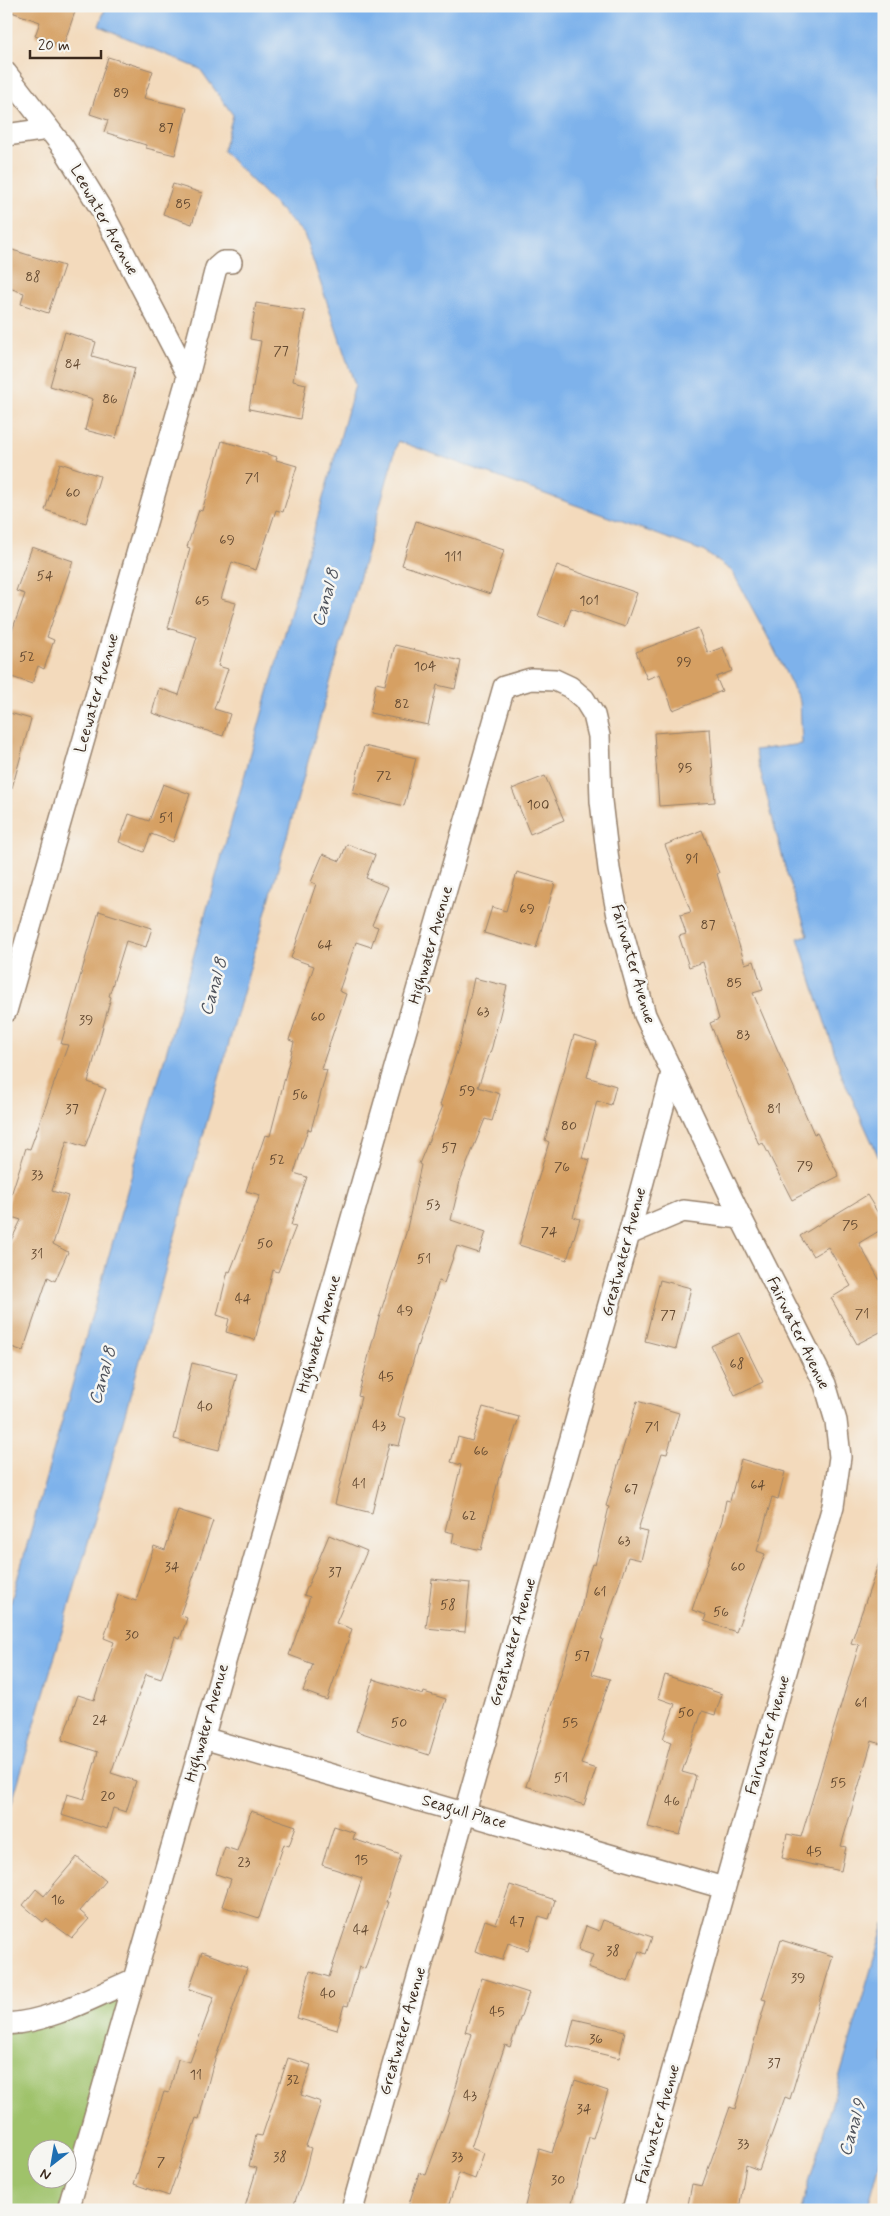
<svg xmlns="http://www.w3.org/2000/svg" width="890" height="2216" viewBox="0 0 890 2216" font-family="Mynerve,sans-serif">
<style>
.green{fill:#9fc26b;stroke:#6d7644;fill-rule:evenodd}
.water{fill:#7eb2eb;stroke:#5c6e84}
.building{fill:#d6a064}
.lines{fill:none;stroke-linecap:round;stroke-linejoin:round}
.street-casing{stroke:#97826d;stroke-width:24}
.street{stroke:#fff;stroke-width:21}
.labels{text-anchor:middle;dominant-baseline:central;stroke-width:5;stroke-linejoin:round;paint-order:stroke}
.number-label{font-size:14px;fill:#624830}
.street-label{font-size:16px;fill:#3b2a1e;stroke:#f6f6f2}
.water-label{font-size:18px;font-style:italic;fill:#4f535c;stroke:#f6f6f2}
</style>
<rect width="100%" height="100%" fill="#f6f6f2"/>
<filter id="ink" filterUnits="userSpaceOnUse"><feTurbulence type="fractalNoise" baseFrequency=".02" numOctaves="2"/><feDisplacementMap in="SourceGraphic" scale="10" xChannelSelector="R" yChannelSelector="G"/><feConvolveMatrix kernelMatrix="1 2 1 2 8 2 1 2 1" color-interpolation-filters="sRGB"/></filter>
<filter id="wash" filterUnits="userSpaceOnUse"><feTurbulence type="fractalNoise" baseFrequency=".0096" numOctaves="4" result="noise"/><feDisplacementMap in="SourceGraphic" scale="20" xChannelSelector="R" yChannelSelector="G"/><feGaussianBlur stdDeviation="1.12" result="paint"/><feColorMatrix in="noise" values="0 0 0 0 0 0 0 0 0 0 0 0 0 0 0 0 0 1.4 0 .05"/><feComposite in="paint" operator="in"/></filter>
<g filter="url(#wash)">
<rect width="100%" height="100%" fill="#f3dabc"/>
<path class="green" d="M127,1987L64,2210H6V2028ZM38,2148H68V2178H38Z"/>
<g class="water">
<path d="M106,6H884V1169L842,1076L798,938L808,935L786,871L755,750L802,744L800,702L770,641L732,571L703,551L398,441L108,1474L6,1823V1619L355,385L304,234L223,151L233,115L200,69L99,26Z"/>
<path d="M884,1924V2148L867,2210H801Z"/>
</g>
<g id="blocks">
<g class="building">
<path d="M6,6H77L63,46L35,36L40,22L6,10Z"/>
<path d="M108,57L153,71L144,98L187,108L175,155L146,148V145L104,132L108,120L90,114Z"/>
<path d="M173,184L202,193L192,224L163,214Z"/>
<path d="M6,248L64,266L48,313L21,304L24,293L6,287Z"/>
<path d="M256,303L305,311L293,381L306,384L300,419L249,409L261,341L250,339Z"/>
<path d="M65,332L96,342L92,356L135,368L116,438L85,430L93,399L50,386Z"/>
<path d="M222,441L277,457L276,460L297,466L283,512L276,510L256,570L232,562L221,599L236,603L218,666L228,669L214,709L230,714L223,736L152,713L159,688L179,695L197,637L168,628L190,548L187,547L199,510L202,511Z"/>
<path d="M60,463L100,476L86,523L45,510Z"/>
<path d="M416,521L504,550L490,594L402,565Z"/>
<path d="M32,547L73,561L47,637L54,640L44,669L38,666L32,684L6,675V648L25,594L16,591Z"/>
<path d="M557,565L637,593L625,627L571,608L565,626L538,616Z"/>
<path d="M698,628L708,653L723,647L732,671L716,677L722,691L673,710L660,674L647,679L636,652Z"/>
<path d="M395,645L461,661L455,689L437,685L428,725L370,713L376,683L385,685Z"/>
<path d="M6,712L31,719L12,788L6,787Z"/>
<path d="M710,729L715,802L659,806L654,733Z"/>
<path d="M364,746L416,758L404,806L353,793Z"/>
<path d="M545,776L564,820L530,834L512,789Z"/>
<path d="M163,784L190,794L173,842L151,834L144,852L119,842L129,814L149,821Z"/>
<path d="M702,830L719,873L717,874L745,964L754,961L763,990L753,993L814,1134L817,1133L839,1176L792,1200L763,1143L759,1145L710,1023L719,1019L703,962L689,967L679,936L686,934L680,915L691,912L665,845Z"/>
<path d="M347,844L375,855L366,878L388,887L372,925L378,927L371,947L356,942L339,991L346,994L321,1069L327,1070L311,1130L308,1129L294,1173L307,1177L291,1225L296,1226L278,1272L273,1270L255,1340L226,1332L229,1319L217,1315L228,1271L230,1272L260,1195L246,1191L265,1135L270,1136L294,1042L289,1040L314,966L291,958L316,884L311,882L323,854L340,861Z"/>
<path d="M517,872L555,883L536,948L484,933L492,907L506,911Z"/>
<path d="M99,911L152,928L146,947L126,941L109,996L111,997L88,1082L106,1089L85,1147L67,1141L52,1191L68,1196L53,1244L68,1252L55,1281L48,1277L23,1351L6,1345V1251L21,1220L6,1215V1211L26,1148L30,1149L68,1045L61,1044Z"/>
<path d="M474,978L507,986L492,1047L478,1087L500,1094L492,1121L485,1119L460,1181L451,1220L486,1232L479,1253L457,1246L444,1283L439,1281L417,1347L398,1416L406,1418L399,1446L389,1444L372,1513L335,1504L361,1397L358,1396L379,1317L406,1233L421,1165L419,1164L443,1106L440,1105L461,1039Z"/>
<path d="M574,1035L597,1042L587,1077L616,1086L611,1105L597,1101L582,1158L590,1160L573,1217L580,1219L567,1260L519,1245L549,1142L545,1140Z"/>
<path d="M867,1195L884,1223V1228L859,1243L884,1288V1330L857,1344L831,1298L851,1286L828,1247L813,1256L800,1236Z"/>
<path d="M660,1280L691,1288L676,1349L645,1341Z"/>
<path d="M739,1333L763,1382L735,1395L711,1346Z"/>
<path d="M192,1363L237,1374L219,1450L174,1439Z"/>
<path d="M637,1401L679,1413L667,1454L662,1453L638,1530L648,1532L641,1560L628,1557L601,1639H603L592,1674L610,1679L581,1764L596,1769L584,1805L526,1786L581,1610L586,1582L592,1564L595,1565L609,1507L606,1506Z"/>
<path d="M483,1407L519,1417L500,1477H499L481,1550L452,1543L454,1533L445,1531L461,1465L451,1462L458,1437L472,1441Z"/>
<path d="M741,1459L785,1472L778,1499L772,1497L757,1551L765,1554L736,1632L704,1621L706,1615L692,1610L722,1520L726,1500L730,1501Z"/>
<path d="M178,1510L213,1521L180,1615L187,1618L180,1639L175,1637L161,1679L146,1674L111,1773L136,1781L126,1812L113,1808L107,1829L61,1815L67,1794L84,1799L98,1752L62,1740L78,1695L94,1700L114,1642L104,1638L118,1595L136,1601L154,1546L165,1550Z"/>
<path d="M329,1535L367,1551L336,1623L352,1629L327,1700L303,1691L313,1664L289,1655L310,1597L304,1595Z"/>
<path d="M881,1557L884,1558V1745L872,1741L841,1846L846,1847L841,1871L782,1858L787,1834L801,1837L859,1645L851,1643Z"/>
<path d="M432,1579L470,1583L465,1632L426,1628Z"/>
<path d="M665,1675L722,1694L715,1715L702,1711L682,1772L696,1776L680,1835L648,1827L671,1742L663,1739L675,1704L658,1698Z"/>
<path d="M373,1679L423,1695L424,1692L446,1699L429,1755L356,1731Z"/>
<path d="M251,1811L296,1826L289,1846L284,1844L259,1918L222,1906L231,1879L216,1874L225,1847L237,1851Z"/>
<path d="M334,1826L355,1833L353,1839L401,1855L386,1902H388L365,1969L359,1967L348,2006L344,2005L337,2030L297,2018L310,1971L329,1977L362,1878L322,1865Z"/>
<path d="M77,1857L106,1881L80,1911L89,1919L72,1938L46,1919L43,1922L23,1905L36,1889L44,1896Z"/>
<path d="M510,1885L555,1900L549,1919L539,1916L528,1950L508,1943L502,1960L475,1951L485,1920L496,1924Z"/>
<path d="M603,1920L652,1937L646,1954L639,1951L628,1982L588,1968L593,1955L578,1950L586,1926L599,1931Z"/>
<path d="M781,1940L833,1956L790,2099L785,2097L759,2170L746,2165L739,2210H687L692,2184L702,2186L730,2107L735,2109L766,2000L762,1999Z"/>
<path d="M202,1952L247,1968L212,2068L199,2119L196,2118L169,2196L134,2184L164,2092L169,2093L178,2059L190,2062L214,1997L189,1989Z"/>
<path d="M482,1978L529,1993L510,2047L505,2045L471,2148L484,2153L475,2179L459,2173L447,2210H407L419,2173L426,2175L446,2120L472,2034L465,2032Z"/>
<path d="M574,2019L625,2031L619,2058L567,2046Z"/>
<path d="M288,2058L311,2065L301,2095L321,2102L306,2146L311,2148L303,2179L292,2210H244L257,2168L249,2166L256,2135L262,2136Z"/>
<path d="M575,2080L608,2091L593,2138L589,2137L570,2210H524L539,2149L552,2153Z"/>
</g>
</g>
</g>
<g filter="url(#ink)">
<use href="#blocks" fill-opacity="0" stroke="#97826d" stroke-width="1"/>
<g class="lines">
<defs>
<g id="street">
<path d="M6,73L63,147L101,209L188,376"/>
<path d="M6,135L48,129"/>
<path d="M6,1011L188,376L216,268L223,262H231"/>
<path d="M629,1234L683,1211L741,1218"/>
<path d="M203,1738L724,1888"/>
<path d="M6,2024C50,2022 93,1997 133,1980"/>
<path d="M68,2210L504,687L531,679L555,680L570,687L584,699L594,715L599,736L601,801L609,869L618,916L645,1015L741,1218L825,1384L836,1421L840,1457L833,1506L633,2210"/>
<path d="M352,2210L629,1234L672,1073"/>
</g>
</defs>
<use href="#street" class="street-casing"/>
<use href="#street" class="street"/>
</g>
</g>
<g class="labels">
<g class="number-label">
<text x="121" y="93">89</text>
<text x="166" y="128">87</text>
<text x="183" y="204">85</text>
<text x="33" y="277">88</text>
<text x="281" y="351">77</text>
<text x="73" y="364">84</text>
<text x="110" y="399">86</text>
<text x="252" y="478">71</text>
<text x="73" y="493">60</text>
<text x="227" y="540">69</text>
<text x="453" y="557">111</text>
<text x="45" y="576">54</text>
<text x="202" y="601">65</text>
<text x="589" y="601">101</text>
<text x="27" y="657">52</text>
<text x="684" y="662">99</text>
<text x="425" y="667">104</text>
<text x="402" y="704">82</text>
<text x="685" y="768">95</text>
<text x="384" y="776">72</text>
<text x="538" y="805">100</text>
<text x="166" y="818">51</text>
<text x="692" y="859">91</text>
<text x="527" y="909">69</text>
<text x="708" y="925">87</text>
<text x="325" y="945">64</text>
<text x="734" y="983">85</text>
<text x="483" y="1012">63</text>
<text x="318" y="1017">60</text>
<text x="86" y="1020">39</text>
<text x="743" y="1035">83</text>
<text x="467" y="1091">59</text>
<text x="300" y="1095">56</text>
<text x="72" y="1109">37</text>
<text x="774" y="1109">81</text>
<text x="569" y="1126">80</text>
<text x="449" y="1148">57</text>
<text x="277" y="1160">52</text>
<text x="805" y="1166">79</text>
<text x="562" y="1167">76</text>
<text x="37" y="1175">33</text>
<text x="433" y="1205">53</text>
<text x="850" y="1225">75</text>
<text x="549" y="1232">74</text>
<text x="265" y="1244">50</text>
<text x="37" y="1254">31</text>
<text x="424" y="1259">51</text>
<text x="243" y="1299">44</text>
<text x="405" y="1311">49</text>
<text x="862" y="1314">71</text>
<text x="668" y="1315">77</text>
<text x="737" y="1364">68</text>
<text x="386" y="1377">45</text>
<text x="205" y="1407">40</text>
<text x="379" y="1426">43</text>
<text x="652" y="1427">71</text>
<text x="481" y="1451">66</text>
<text x="359" y="1484">41</text>
<text x="758" y="1485">64</text>
<text x="631" y="1489">67</text>
<text x="469" y="1516">62</text>
<text x="624" y="1541">63</text>
<text x="172" y="1567">34</text>
<text x="738" y="1567">60</text>
<text x="335" y="1572">37</text>
<text x="600" y="1592">61</text>
<text x="448" y="1605">58</text>
<text x="721" y="1612">56</text>
<text x="132" y="1635">30</text>
<text x="582" y="1656">57</text>
<text x="861" y="1703">61</text>
<text x="686" y="1713">50</text>
<text x="100" y="1720">24</text>
<text x="399" y="1723">50</text>
<text x="570" y="1723">55</text>
<text x="561" y="1778">51</text>
<text x="838" y="1783">55</text>
<text x="108" y="1796">20</text>
<text x="672" y="1801">46</text>
<text x="814" y="1852">45</text>
<text x="361" y="1860">15</text>
<text x="244" y="1862">23</text>
<text x="58" y="1900">16</text>
<text x="517" y="1922">47</text>
<text x="361" y="1930">44</text>
<text x="613" y="1951">38</text>
<text x="798" y="1978">39</text>
<text x="328" y="1994">40</text>
<text x="497" y="2012">45</text>
<text x="596" y="2039">36</text>
<text x="774" y="2063">37</text>
<text x="196" y="2075">11</text>
<text x="293" y="2080">32</text>
<text x="470" y="2096">43</text>
<text x="584" y="2109">34</text>
<text x="743" y="2144">33</text>
<text x="280" y="2157">38</text>
<text x="457" y="2157">33</text>
<text x="161" y="2162">7</text>
<text x="558" y="2180">30</text>
</g>
<g class="street-label">
<text transform="translate(104 220) rotate(61)">Leewater Avenue</text>
<text transform="translate(97 693) rotate(-74)">Leewater Avenue</text>
<text transform="translate(431 945) rotate(-74)">Highwater Avenue</text>
<text transform="translate(633 964) rotate(74)">Fairwater Avenue</text>
<text transform="translate(624 1252) rotate(-75)">Greatwater Avenue</text>
<text transform="translate(798 1333) rotate(64)">Fairwater Avenue</text>
<text transform="translate(319 1334) rotate(-74)">Highwater Avenue</text>
<text transform="translate(513 1642) rotate(-74)">Greatwater Avenue</text>
<text transform="translate(207 1723) rotate(-74)">Highwater Avenue</text>
<text transform="translate(768 1735) rotate(-74)">Fairwater Avenue</text>
<text transform="translate(464 1812) rotate(16)">Seagull Place</text>
<text transform="translate(403 2031) rotate(-74)">Greatwater Avenue</text>
<text transform="translate(658 2124) rotate(-74)">Fairwater Avenue</text>
</g>
<g class="water-label">
<text transform="translate(326 598) rotate(-74)">Canal 8</text>
<text transform="translate(214 987) rotate(-74)">Canal 8</text>
<text transform="translate(103 1376) rotate(-74)">Canal 8</text>
<text transform="translate(853 2128) rotate(-74)">Canal 9</text>
</g>
</g>
<rect width="890" height="2216" fill="none" stroke="#f6f6f2" stroke-width="25"/>
<g transform="translate(52 2164) rotate(211)"><circle r="24" fill="#f6f6f2" stroke="#aba49d"/>
<path d="M0-4L9 19L0 12L-9 19Z" fill="#1f6fb2"/>
<text y="-8" font-size="14" font-weight="bold" text-anchor="middle" fill="#3b2a1e">N</text>
</g>
<path d="M30 50v8h71v-8" fill="none" stroke="#3b2a1e" stroke-width="2.5"/>
<text x="38" y="50" font-size="15" fill="#3b2a1e" stroke="#f6f6f2" stroke-width="4" paint-order="stroke">20 m</text>
</svg>
